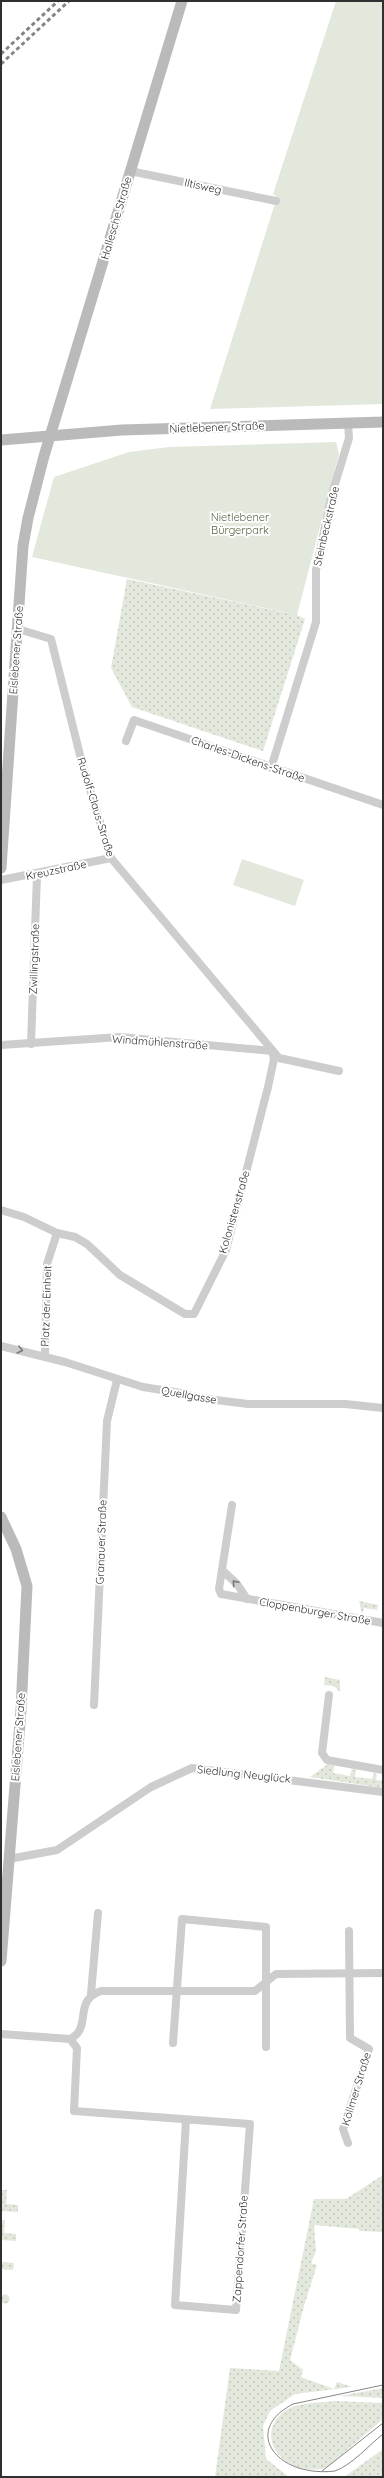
<svg xmlns="http://www.w3.org/2000/svg" width="384" height="2478" viewBox="0 0 384 2478" font-family="Quicksand,sans-serif">
<style>
.grass{fill:url(#grass-dots)}
.park{fill:#e3e8dd}
.lines{fill:none;stroke-linecap:round;stroke-linejoin:round}
.street{stroke:#cdcdcd;stroke-width:8}
.secondary{stroke:#bababa;stroke-width:11}
.tram{stroke:#858585;stroke-width:1}
.rail{stroke:#858585;stroke-width:3;stroke-dasharray:4 3;stroke-linecap:butt}
.oneway{stroke:#777}
.labels{text-anchor:middle;dominant-baseline:central;stroke-width:4;stroke-linejoin:round;paint-order:stroke}
.street-label{font-size:11px;fill:#303030;stroke:#fff}
.park-label{font-size:11px;fill:#536742;stroke:#fff}
</style>
<defs>
<pattern id="grass-dots" width="8" height="8" patternUnits="userSpaceOnUse"><rect width="8" height="8" fill="#e3e8dd"/><path d="M2 2h.1M6 6h.1" fill="none" stroke="#c3c7be" stroke-width="1.8" stroke-linecap="round"/></pattern>
</defs>
<rect width="100%" height="100%" fill="#fff"/>
<g class="grass">
<path d="M127,579L297,615L305,619L263,751L132,707L111,668Z"/>
<path d="M359,1601L378,1605L377,1610L364,1608L362,1614Z"/>
<path d="M325,1677L340,1680V1692L334,1686L324,1685Z"/>
<path d="M328,1764L334,1766L333,1773L350,1776L352,1769L356,1770L355,1777L372,1779L374,1773L377,1774L376,1780L383,1781V1788L310,1777Z"/>
<path d="M383,2175V2232L359,2231V2229L314,2225L316,2251L311,2263L317,2265L304,2306L290,2360L303,2370L301,2377L334,2389L337,2382L352,2387L295,2394L270,2411L263,2426L266,2459L289,2477H215L230,2368L279,2371L314,2199H346Z"/>
<path d="M1,2190H7L6,2204L18,2205V2212L1,2211Z"/>
<path d="M1,2220H5L4,2233L16,2234V2241L1,2240Z"/>
<path d="M1,2262L14,2263L13,2270L1,2269Z"/>
<circle cx="5" cy="2299" r="4.5"/>
<path d="M383,2388V2398L340,2396Z"/>
<path d="M334,2401L383,2403V2419L326,2468C283,2478 251,2435 286,2410C299,2402 320,2403 334,2401Z"/>
<path d="M383,2449V2477H344Z"/>
</g>
<g class="park">
<path d="M336,1H383V404L210,409L277,197L273,194Z"/>
<path d="M336,442L339,454L297,615L32,557L54,477L129,452L169,447Z"/>
<path d="M242,859L304,880L295,906L233,885Z"/>
</g>
<g class="lines">
<g class="street">
<path d="M130,171L276,201"/>
<path d="M18,629L51,639L82,763L111,858L279,1058L339,1071"/>
<path d="M126,741L134,720L383,805"/>
<path d="M271,768L316,622V570L331,497L349,438L348,423"/>
<path d="M1,880L111,858"/>
<path d="M31,1044L37,875"/>
<path d="M1,1045L120,1037L272,1051"/>
<path d="M1,1210L24,1217L57,1233L75,1237L87,1244L120,1275L185,1314H194L226,1250L268,1087L274,1059L272,1051"/>
<path d="M1,1346L65,1362L143,1387L181,1393L200,1398L248,1404H345L383,1408"/>
<path d="M45,1356L47,1264L57,1233"/>
<path d="M232,1505L219,1589L221,1594L383,1623"/>
<path d="M222,1570L237,1584L247,1599"/>
<path d="M329,1695L322,1753L327,1760L383,1770"/>
<path d="M94,1705L107,1421L117,1380"/>
<path d="M9,1859L57,1850L151,1787L192,1768L383,1792"/>
<path d="M91,1994L98,1913"/>
<path d="M1,2034L70,2039C93,2028 72,2001 101,1991H255L276,1974L383,1973"/>
<path d="M70,2039L77,2048L74,2111L250,2124L236,2310L175,2305L186,2120"/>
<path d="M173,2043L182,1919L266,1927V2047"/>
<path d="M348,2143L343,2129L369,2049L350,2038L349,1931"/>
</g>
<g class="secondary">
<path d="M1,440L122,430L383,422"/>
<path d="M1,868L23,546L28,518L44,456L182,1"/>
<path d="M1,1517L16,1549L27,1586L21,1710L1,1961"/>
</g>
<g class="tram">
<path d="M383,2385L293,2404C241,2431 277,2478 335,2471C352,2465 369,2445 383,2434"/>
<path d="M322,2471L383,2423"/>
</g>
<g class="rail">
<path d="M1,54L58,1"/>
<path d="M1,64L69,1"/>
</g>
</g>
<defs><path id="oneway-chevron" d="M-2-3.5L2.5 0L-2 3.5" fill="none" stroke-width="1.6" stroke-linecap="round" stroke-linejoin="round"/></defs>
<g class="oneway">
<use href="#oneway-chevron" transform="translate(20 1350) rotate(14)"/>
<use href="#oneway-chevron" transform="translate(235 1583) rotate(-131)"/>
</g>
<g class="labels">
<g class="street-label">
<text transform="translate(203 186) rotate(12)">Iltisweg</text>
<text transform="translate(116 218) rotate(-74)">Hallesche Straße</text>
<text transform="translate(217 427) rotate(-2)">Nietlebener Straße</text>
<text transform="translate(326 526) rotate(-77)">Steinbeckstraße</text>
<text transform="translate(16 650) rotate(-86)">Eislebener Straße</text>
<text transform="translate(248 759) rotate(19)">Charles-Dickens-Straße</text>
<text transform="translate(96 807) rotate(73)">Rudolf-Claus-Straße</text>
<text transform="translate(56 870) rotate(-12)">Kreuzstraße</text>
<text transform="translate(34 959) rotate(-88)">Zwillingstraße</text>
<text transform="translate(160 1042) rotate(4)">Windmühlenstraße</text>
<text transform="translate(234 1212) rotate(-74)">Kolonistenstraße</text>
<text transform="translate(46 1306) rotate(-88)">Platz der Einheit</text>
<text transform="translate(189 1395) rotate(10)">Quellgasse</text>
<text transform="translate(101 1542) rotate(-88)">Granauer Straße</text>
<text transform="translate(315 1611) rotate(10)">Cloppenburger Straße</text>
<text transform="translate(18 1737) rotate(-86)">Eislebener Straße</text>
<text transform="translate(244 1774) rotate(6)">Siedlung Neuglück</text>
<text transform="translate(356 2089) rotate(-73)">Köllmer Straße</text>
<text transform="translate(240 2249) rotate(-86)">Zappendorfer Straße</text>
</g>
<g class="park-label">
<text x="240" y="517">Nietlebener<tspan x="240" dy="13">Bürgerpark</tspan></text>
</g>
</g>
<rect width="384" height="2478" fill="none" stroke="#303030" stroke-width="4"/>
</svg>
